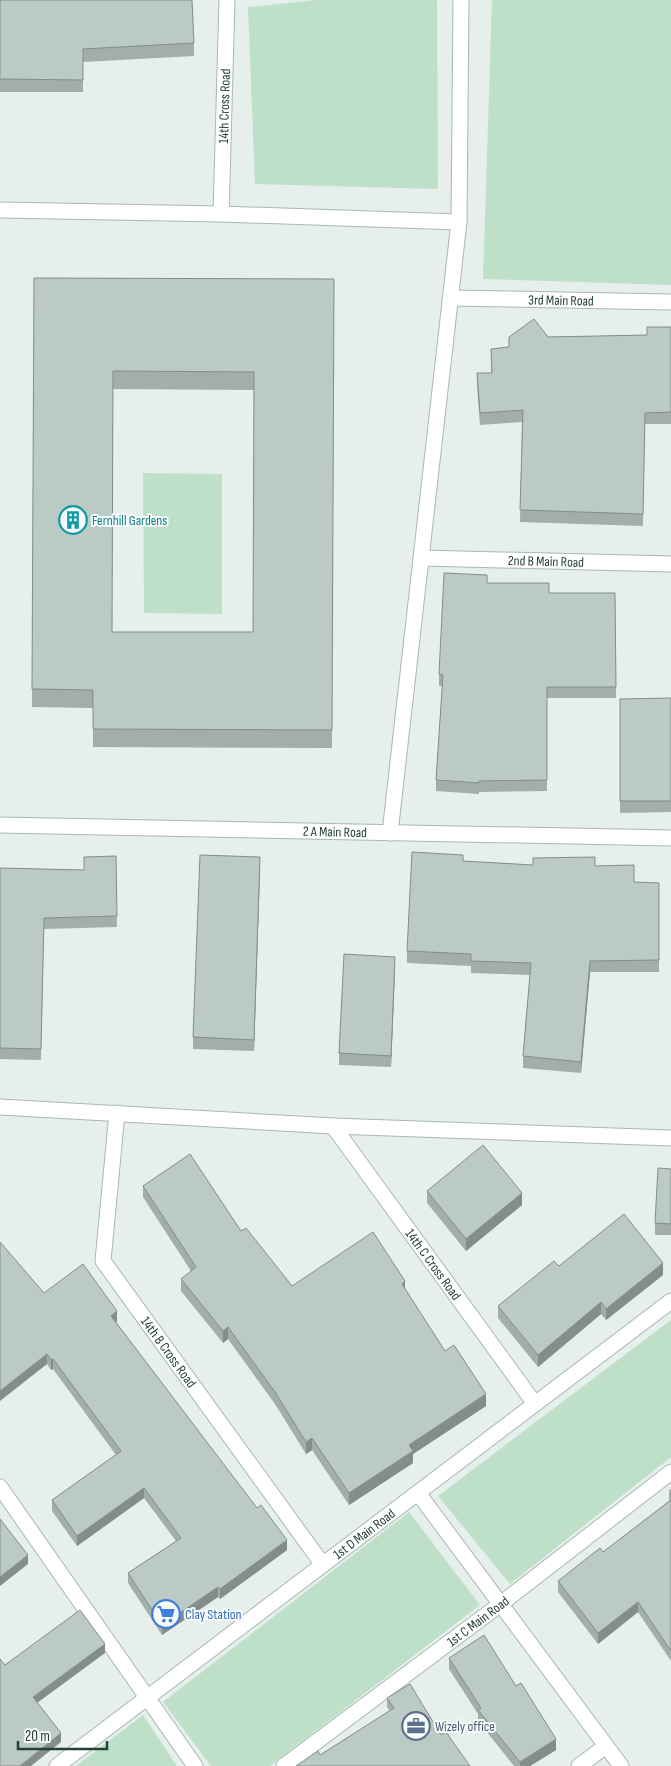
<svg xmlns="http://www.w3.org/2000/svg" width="671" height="1766" viewBox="0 0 671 1766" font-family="'Sofia Sans Condensed',sans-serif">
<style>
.park{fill:#bfe0c8}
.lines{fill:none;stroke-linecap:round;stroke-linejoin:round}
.minor-casing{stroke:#a8b8b2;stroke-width:17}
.minor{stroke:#fff;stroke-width:15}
.wall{fill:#a1aea9;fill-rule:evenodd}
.shaded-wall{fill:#838d89}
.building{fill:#bbcac4;stroke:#838d89;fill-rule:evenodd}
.labels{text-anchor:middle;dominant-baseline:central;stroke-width:4;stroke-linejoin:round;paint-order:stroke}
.street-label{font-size:14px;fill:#24423a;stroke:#f7fbf9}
.culture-label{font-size:14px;fill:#0d838f;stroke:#f7fbf9;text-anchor:start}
.shop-label{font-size:14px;fill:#366cbe;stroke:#f7fbf9;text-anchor:start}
.service-label{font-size:14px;fill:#4e5e75;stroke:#f7fbf9;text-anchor:start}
</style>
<rect width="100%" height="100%" fill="#e6efeb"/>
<g class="park">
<path d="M317,0H437L438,189L255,184L248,7Z"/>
<path d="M492,0H671V285L483,279Z"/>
<path d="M143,473L222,474V614L144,613Z"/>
<path d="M671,1320V1457L510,1584L438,1496Z"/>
<path d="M409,1512L480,1605L270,1766H211L163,1702Z"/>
<path d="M143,1715L177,1766H76Z"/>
</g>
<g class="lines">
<defs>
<g id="minor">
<path d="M0,210L221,214L459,222"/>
<path id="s1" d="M221,214L227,0"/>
<path id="s2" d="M451,298L671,302"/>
<path id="s3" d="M421,558L671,564"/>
<path id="s4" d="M0,825L671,838"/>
<path d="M390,833L459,222L461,0"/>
<path d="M0,1107L333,1126L671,1138"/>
<path id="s5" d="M117,1113L103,1261L323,1565"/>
<path id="s6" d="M333,1126L535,1404"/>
<path d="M0,1487L195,1766"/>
<path d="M418,1493L621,1766"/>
<path id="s7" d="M57,1766L671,1301"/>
<path id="s8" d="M284,1766L502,1603L671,1472"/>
<path d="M579,1766L606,1746"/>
</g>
</defs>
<use href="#minor" class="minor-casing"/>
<use href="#minor" class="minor"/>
</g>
<g class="wall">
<path d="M0,0L194,43V56L83,62V92H0Z"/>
<path d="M34,278L334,279L332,748L93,747V708L32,707ZM113,389L254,390L253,632H112Z"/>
<path d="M671,327V424H645L643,526L520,522L522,422L480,425L477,385V373H491V349L509,347L548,337L647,335Z"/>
<path d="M487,583L549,593H615L616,698H547V791L479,792V794L436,791V780L442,686H439V674Z"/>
<path d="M671,698V812L620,813V699Z"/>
<path d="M116,856L117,927L44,929L41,1060L0,1059V868L84,870Z"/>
<path d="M463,861L533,865L595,866L634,882L659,883V972H590L581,1073L523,1068V1056L530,975L471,973V966L407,963V951Z"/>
<path d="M260,869L254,1051L193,1049V1037Z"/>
<path d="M395,969L391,1067L339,1065V1053Z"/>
<path d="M671,1169V1235H655V1223Z"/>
<path d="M143,1186L241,1231L292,1286L405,1289L445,1351L486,1406L413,1454V1463L349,1505L312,1450L306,1454L275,1404L228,1339L223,1343L181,1291V1279L191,1271L143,1197Z"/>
<path d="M427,1191L522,1205L466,1251L427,1203Z"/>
<path d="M559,1266L663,1275L606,1320L601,1314L538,1367L498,1318V1306Z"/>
<path d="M44,1293L117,1321L116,1322L287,1550L220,1599L218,1597L162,1635L128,1583V1573L176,1541L144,1498L77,1546L52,1511V1500L116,1455L53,1369L51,1370L47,1364Z"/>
<path d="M671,1489V1661L638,1612L598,1644L558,1592V1581L603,1552L669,1501V1490Z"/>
<path d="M449,1658L556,1750L530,1766H514L478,1721V1714L449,1669Z"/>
<path d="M387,1698L441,1735L320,1755L390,1711L387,1707Z"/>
</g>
<g class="shaded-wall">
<path d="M260,857V869L254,1051V1040Z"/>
<path d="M395,957V969L391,1067V1056Z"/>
<path d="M590,961V972L581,1073V1062Z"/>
<path d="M522,1193V1205L466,1251V1239Z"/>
<path d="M663,1263V1275L606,1320V1309Z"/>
<path d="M405,1281V1293L402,1284Z"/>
<path d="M601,1302V1314L538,1367V1355Z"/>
<path d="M117,1311V1321L111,1326V1316Z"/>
<path d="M228,1327V1339L223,1343V1331Z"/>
<path d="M47,1354V1364L0,1401V1391Z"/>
<path d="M53,1359V1369L51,1370V1360Z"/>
<path d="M486,1394V1406L413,1454V1463L349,1505V1493L409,1445Z"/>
<path d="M312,1438V1450L306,1454V1442Z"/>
<path d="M144,1488V1498L77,1546V1536Z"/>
<path d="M287,1540V1550L220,1599V1589Z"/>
<path d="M28,1555V1564L0,1586V1577Z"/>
<path d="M218,1587V1597L162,1635V1625Z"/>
<path d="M638,1602V1612L598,1644V1633Z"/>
<path d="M105,1644V1653L33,1706V1697Z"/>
<path d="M61,1733V1742L31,1766H20Z"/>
<path d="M556,1739V1750L530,1766H520V1762Z"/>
</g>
<g class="building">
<path d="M0,0H192L194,43L83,49V80L0,79Z"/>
<path d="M34,278L334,279L332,730L93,729V690L32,689ZM113,371L254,372L253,632H112Z"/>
<path d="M534,319L548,337L647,335V327H671V412L645,413L643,514L520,510L523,410L480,413L477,373H492L491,349L509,347V337Z"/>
<path d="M444,573L487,575V583H549V593H615L616,687H547V780L479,781V783L436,780L443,675L439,674Z"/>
<path d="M671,698V801H620V699Z"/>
<path d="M412,852L463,855V861L533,865V858L595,857V866L634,865V882L659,883V960L590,961L581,1062L523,1056L531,963L471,961V954L407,951Z"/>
<path d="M200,855L260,857L254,1040L193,1037Z"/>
<path d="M116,856L117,916L44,918L41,1049L0,1048V868L84,870V857Z"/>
<path d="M344,954L395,957L391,1056L339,1053Z"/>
<path d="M483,1145L522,1193L466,1239L427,1191Z"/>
<path d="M190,1154L241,1231L246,1228L292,1286L373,1232L405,1281L402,1284L445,1351L454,1345L486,1394L409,1445L413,1451L349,1493L312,1438L306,1442L275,1392L228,1327L223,1331L181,1279L196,1267L143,1186Z"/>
<path d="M658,1168L671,1169V1224L655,1223Z"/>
<path d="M624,1214L663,1263L606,1309L601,1302L538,1355L498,1306L554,1261L559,1266Z"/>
<path d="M0,1242L44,1293L83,1264L117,1311L111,1316L257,1508L261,1505L287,1540L220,1589L218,1587L162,1625L128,1573L181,1538L144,1488L77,1536L52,1500L121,1451L53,1359L51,1360L47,1354L0,1391Z"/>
<path d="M671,1500V1651L638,1602L598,1633L558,1581L600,1548L603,1552Z"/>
<path d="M0,1519L28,1555L0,1577Z"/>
<path d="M80,1610L105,1644L33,1697L61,1733L20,1766H0V1659L5,1665Z"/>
<path d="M484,1635L516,1686L521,1683L556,1739L520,1762L478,1710L481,1708L449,1658Z"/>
<path d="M410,1684L441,1735L446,1732L470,1766H296L318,1751L320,1755L394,1708L387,1698Z"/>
</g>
<defs>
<symbol id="building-ring" viewBox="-11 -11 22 22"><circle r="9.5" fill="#f7fbf9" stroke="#0f9aa8" stroke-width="1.5"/><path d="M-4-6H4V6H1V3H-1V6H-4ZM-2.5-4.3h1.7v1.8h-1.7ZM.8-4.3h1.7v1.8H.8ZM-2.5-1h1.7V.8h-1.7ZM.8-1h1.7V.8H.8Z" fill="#0f9aa8"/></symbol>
<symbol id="supermarket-ring" viewBox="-11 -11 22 22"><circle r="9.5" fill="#f7fbf9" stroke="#3f7fe0" stroke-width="1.5"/><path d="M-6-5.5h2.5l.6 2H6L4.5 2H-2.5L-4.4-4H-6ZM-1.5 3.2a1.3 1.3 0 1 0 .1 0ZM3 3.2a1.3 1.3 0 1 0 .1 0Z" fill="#3f7fe0"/></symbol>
<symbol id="office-ring" viewBox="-11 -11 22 22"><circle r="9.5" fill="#f7fbf9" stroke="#5c6f8a" stroke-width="1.5"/><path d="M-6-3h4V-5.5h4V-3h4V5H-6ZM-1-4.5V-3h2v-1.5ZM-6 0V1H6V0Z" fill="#5c6f8a"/></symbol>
</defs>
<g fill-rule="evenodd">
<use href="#building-ring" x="57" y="504" width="32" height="32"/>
<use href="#supermarket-ring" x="150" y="1598" width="32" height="32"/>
<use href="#office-ring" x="400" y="1710" width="32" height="32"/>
</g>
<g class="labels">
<g class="street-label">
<text stroke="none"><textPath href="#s1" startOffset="108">14th Cross Road</textPath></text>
<text stroke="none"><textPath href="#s2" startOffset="110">3rd Main Road</textPath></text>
<text stroke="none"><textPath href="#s3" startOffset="125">2nd B Main Road</textPath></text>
<text stroke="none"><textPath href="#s4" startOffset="335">2 A Main Road</textPath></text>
<text stroke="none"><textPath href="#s6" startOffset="171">14th C Cross Road</textPath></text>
<text stroke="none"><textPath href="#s5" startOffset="261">14th B Cross Road</textPath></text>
<text stroke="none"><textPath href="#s7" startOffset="385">1st D Main Road</textPath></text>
<text stroke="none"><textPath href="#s8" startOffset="242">1st C Main Road</textPath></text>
</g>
<g class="culture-label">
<text x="92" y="520">Fernhill Gardens</text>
</g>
<g class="shop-label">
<text x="185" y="1614">Clay Station</text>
</g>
<g class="service-label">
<text x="435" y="1726">Wizely office</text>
</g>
</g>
<path d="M18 1741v8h89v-8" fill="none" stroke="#24423a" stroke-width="2.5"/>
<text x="25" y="1741" font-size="15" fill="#24423a" stroke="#f7fbf9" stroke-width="4" paint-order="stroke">20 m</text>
</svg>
